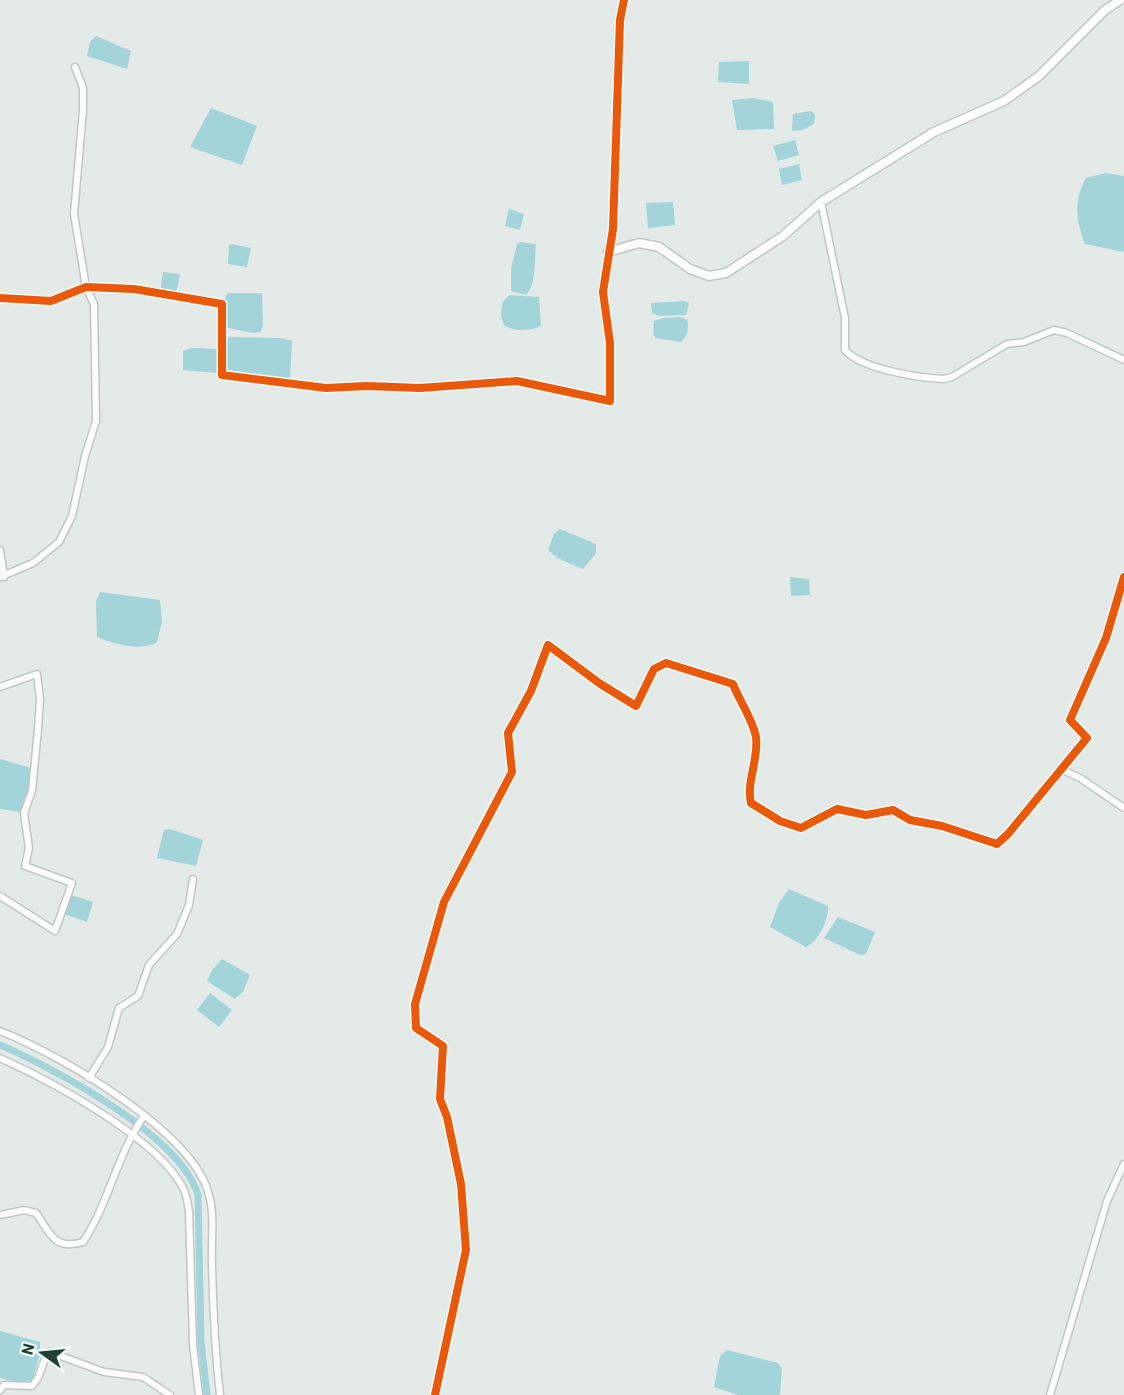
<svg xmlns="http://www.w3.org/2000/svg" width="1124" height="1395" viewBox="0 0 1124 1395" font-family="Barlow,sans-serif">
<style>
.water{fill:#a2d4da}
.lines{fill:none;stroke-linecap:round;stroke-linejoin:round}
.canal{stroke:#a2d4da;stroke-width:7}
.minor-casing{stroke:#c1c7c4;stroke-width:9}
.tertiary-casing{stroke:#c1c7c4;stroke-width:11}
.minor{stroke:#fbfcfb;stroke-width:6}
.tertiary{stroke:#fbfcfb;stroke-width:8}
.cycleway-casing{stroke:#f2f9f5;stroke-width:11}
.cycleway{stroke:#e8590c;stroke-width:8}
</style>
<rect width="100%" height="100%" fill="#e4eae7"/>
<g class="water">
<path d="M96,36L131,51L127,69L87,56L90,42Z"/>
<path d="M749,61V84L718,82L719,62Z"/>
<path d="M753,98L773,102L774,129L737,130L732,100Z"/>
<path d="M211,108L257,126L242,165L190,147Z"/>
<path d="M811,111L815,114L814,124L803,130L792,131L793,114Z"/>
<path d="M795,140L799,155L778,161L773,146Z"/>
<path d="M799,164L802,180L782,185L779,169Z"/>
<path d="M1106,173L1124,176V252L1085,244C1076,221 1073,201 1086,178Z"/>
<path d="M673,202L675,225L648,228L646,203Z"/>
<path d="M509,209L524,214L520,230L505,226Z"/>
<path d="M520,242L536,244C534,259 537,284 526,295L511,291V269L517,244Z"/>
<path d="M232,244L251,248L247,267L228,264L229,245Z"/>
<path d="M163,272L180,274L176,294L160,292Z"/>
<path d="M228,293H262L263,327L260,332L252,333L224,327L225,298Z"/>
<path d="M509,295L539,297L541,326C530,331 515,332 504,325L501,317L502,303Z"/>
<path d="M684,301L689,303L686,315L659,316L652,313L651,303Z"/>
<path d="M681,317L687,320C689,327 688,336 681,342L655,338L653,333L654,321L663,318Z"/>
<path d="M228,337L280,338L292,341L290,379L286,380L227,370L225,345Z"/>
<path d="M191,348L217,349V373L183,370V351Z"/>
<path d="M560,529L596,544V553L583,569L557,558L548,550L554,534Z"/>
<path d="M790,577L809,579L810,595L791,596Z"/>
<path d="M100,592L160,600L162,622L157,642C141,652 114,644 97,637L96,601Z"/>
<path d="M0,759L31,768L30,788L20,812L0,809Z"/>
<path d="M170,829L203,840L196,866L157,858L164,830Z"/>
<path d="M789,889L828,906C829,919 819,941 806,947L770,927L779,903Z"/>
<path d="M71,895L93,902L87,922L64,914Z"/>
<path d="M838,917L875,932L866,954L860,955L824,938Z"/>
<path d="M222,959L250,975L243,992L235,999L207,981L212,970Z"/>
<path d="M210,993L232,1010L219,1027L197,1010Z"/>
<path d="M0,1331L40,1342V1354L32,1381L20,1383L0,1378Z"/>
<path d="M727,1350L778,1363L782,1368L780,1395H738L714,1387L720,1356Z"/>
</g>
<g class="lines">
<path class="canal" d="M0,1045C54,1068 181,1136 198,1195L201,1342L207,1395"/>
<defs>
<g id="minor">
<path d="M821,202L845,318V350C861,369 919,378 944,379L952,377L1007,344L1024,342L1054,330L1067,333L1124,360"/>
<path d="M0,298L51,301L86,287L134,289L222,304V375L326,388L367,386L420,388L517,381L610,401V343L603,292L613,229L620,20L624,0"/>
<path d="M0,550L4,577"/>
<path d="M0,577L33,563L59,542L72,516L85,456L96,421L94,304L86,287L74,214L83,110V88L75,67"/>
<path d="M0,687L37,674L40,699L38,729L32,791L24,813L29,848L25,866L72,883L55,931L0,896"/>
<path d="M1063,770L1080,778L1124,808"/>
<path d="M0,1031C59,1054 194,1132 209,1195C215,1216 211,1242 212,1263C213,1308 215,1351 220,1395"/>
<path d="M0,1058C51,1081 160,1139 184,1190C187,1196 188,1205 189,1212L193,1345L199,1395"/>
<path d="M89,1078L108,1047L119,1008L138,996L149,965L177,934L189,905L193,879"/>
<path d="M0,1215L24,1210L36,1213C50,1232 53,1251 83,1242C109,1203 117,1154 144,1116"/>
<path d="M0,1390L4,1385L32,1386L38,1378L47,1353L50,1352L104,1372L143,1377L170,1395"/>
<path d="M435,1395L466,1250L461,1184L447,1117L440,1099L443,1046L416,1028L415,1004L444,902L512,772L508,733L531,691L548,645L599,683L636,706L654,669L666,663L733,684C739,700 753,720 756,737C759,759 746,782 751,803L780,821L801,828L837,809L866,815L893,810L910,820L942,826L997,844L1008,834L1087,738L1070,720L1106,638L1124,577"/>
<path d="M1050,1395L1107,1201L1124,1164"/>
</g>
<path id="tertiary" d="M608,252L639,243L659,247L690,269L709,276L726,273L783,236L821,202L934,132L1004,101L1039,76L1104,11L1120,0"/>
</defs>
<use href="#minor" class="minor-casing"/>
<use href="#tertiary" class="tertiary-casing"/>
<use href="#minor" class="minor"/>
<use href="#tertiary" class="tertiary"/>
<defs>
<g id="cycleway">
<path d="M0,298L51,301L86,287L134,289L222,304V375L326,388L367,386L420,388L517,381L610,401V343L603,292L613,229L620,20L624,0"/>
<path d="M435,1395L466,1250L461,1184L447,1117L440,1099L443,1046L416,1028L415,1004L444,902L512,772L508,733L531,691L548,645L599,683L636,706L654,669L666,663L733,684C739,700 753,720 756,737C759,759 746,782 751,803L780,821L801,828L837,809L866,815L893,810L910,820L942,826L997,844L1008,834L1087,738L1070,720L1106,638L1124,577"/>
</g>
</defs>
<use href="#cycleway" class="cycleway-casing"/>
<use href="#cycleway" class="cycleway"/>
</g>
<g transform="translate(42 1353) rotate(285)" stroke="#f2f9f5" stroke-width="4.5" paint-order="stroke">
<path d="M0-4.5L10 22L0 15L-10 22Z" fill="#203f36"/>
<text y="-9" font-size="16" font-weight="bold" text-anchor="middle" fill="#203f36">N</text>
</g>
</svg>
